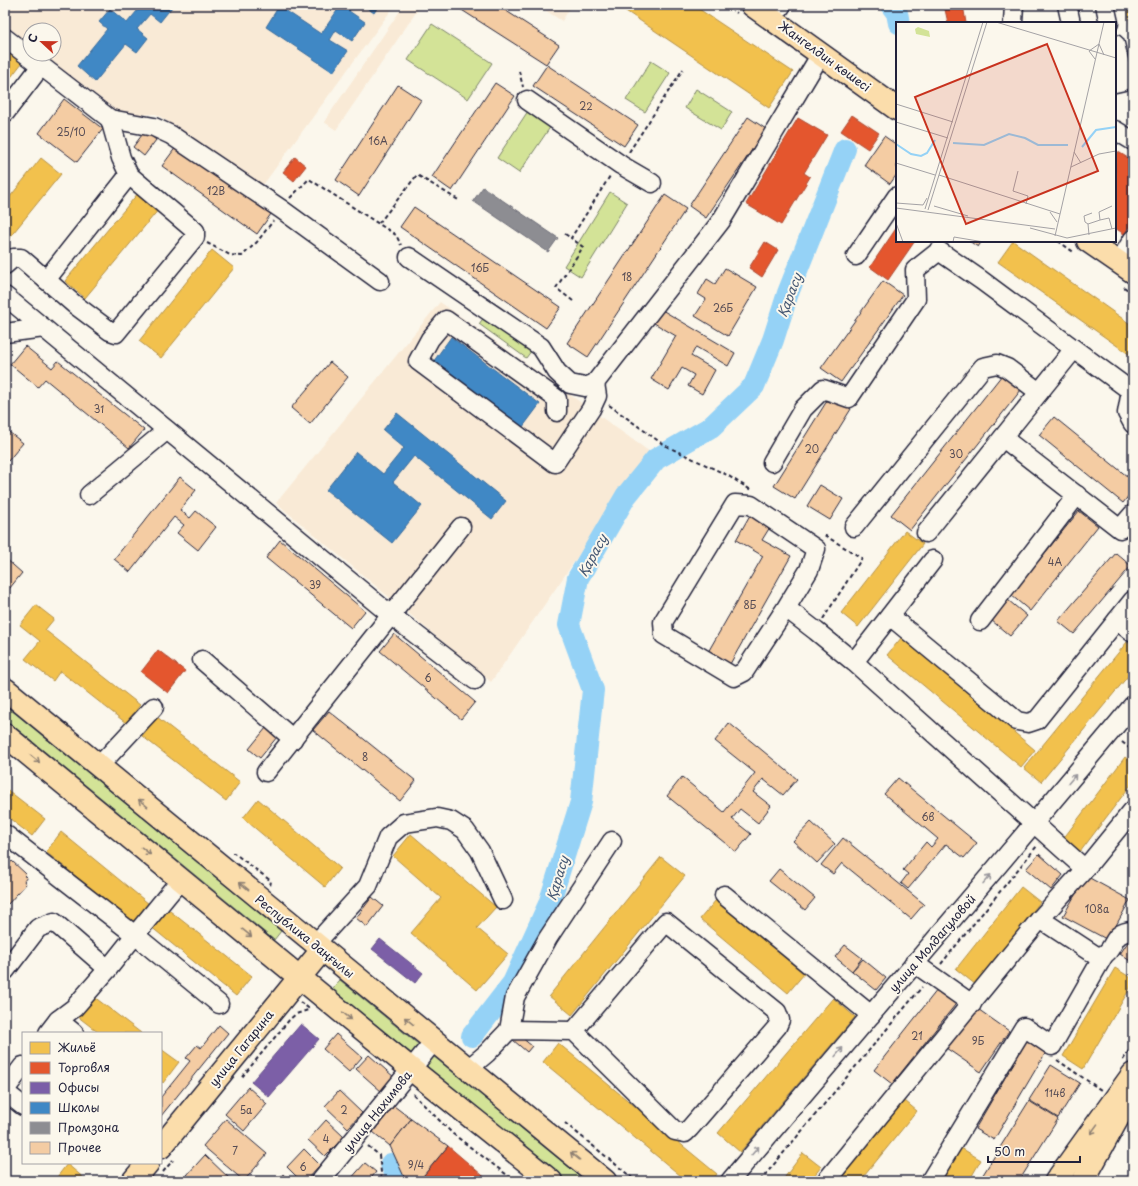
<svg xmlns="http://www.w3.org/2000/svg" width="1138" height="1186" viewBox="0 0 1138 1186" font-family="'Playpen Sans',sans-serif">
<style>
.built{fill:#f9ead6}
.green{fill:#d3e397;stroke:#7a8269}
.homes{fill:#f2c14e;stroke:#b49148}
.shops{fill:#e4572e;stroke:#aa4732}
.offices{fill:#7b5ea7;stroke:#604c87}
.schools{fill:#3f88c5;stroke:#36699c}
.industry{fill:#8d8d92;stroke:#6d6d78}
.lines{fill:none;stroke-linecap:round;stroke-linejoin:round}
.river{stroke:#95d2f6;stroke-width:22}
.building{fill:#f4cca3;stroke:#22223b}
.minor-casing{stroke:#22223b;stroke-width:21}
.major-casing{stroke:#22223b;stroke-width:25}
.path{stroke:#22223b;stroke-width:2;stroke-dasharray:4 3;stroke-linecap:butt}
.minor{stroke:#fbf7ec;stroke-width:18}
.major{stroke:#fbddab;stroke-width:22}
.oneway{stroke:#8e8073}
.oneway2{stroke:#99979c}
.labels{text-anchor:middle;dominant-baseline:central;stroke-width:4;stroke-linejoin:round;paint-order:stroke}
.number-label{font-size:10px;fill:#564c55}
.street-label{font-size:12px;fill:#22223b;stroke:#fbf7ec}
.water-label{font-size:13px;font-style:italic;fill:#445773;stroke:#fbf7ec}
.inset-river{fill:none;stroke:#95d2f6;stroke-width:2}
.inset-road{fill:none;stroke:#a4a2a5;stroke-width:1}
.view{fill:#c8321e;fill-opacity:0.15;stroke:#c8321e;stroke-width:2}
.inset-edge{fill:none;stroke:#22223b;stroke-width:2}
</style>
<rect width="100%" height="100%" fill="#fbf7ec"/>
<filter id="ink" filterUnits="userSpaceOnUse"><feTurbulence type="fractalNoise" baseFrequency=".025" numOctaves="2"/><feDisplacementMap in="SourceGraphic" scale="8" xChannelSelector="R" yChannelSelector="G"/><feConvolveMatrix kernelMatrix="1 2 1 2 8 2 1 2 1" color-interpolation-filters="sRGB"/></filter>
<g filter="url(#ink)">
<g class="built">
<path d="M5,5H395L263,185L156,114L122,115L42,54H54V30H30V45L5,25Z"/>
<path d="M404,5H421L336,130L324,122Z"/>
<path d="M537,5H572L562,21Z"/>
<path d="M440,302L650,452L491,682L276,503Z"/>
</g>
<g class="green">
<path d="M432,24L492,63L468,99L408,60Z"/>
<path d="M651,61L670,73L645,112L626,100Z"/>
<path d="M696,89L732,112L721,130L685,108Z"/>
<path d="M528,111L551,126L519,173L497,158Z"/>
<path d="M610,192L627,203L581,277L564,266Z"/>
<path d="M490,309L537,343L526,358L479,324Z"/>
<path d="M5,705L281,931L274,940L5,719Z"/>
<path d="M340,980L419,1045L412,1054L332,989Z"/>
<path d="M433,1056L586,1181H567L425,1065Z"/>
</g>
<g class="homes">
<path d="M617,5H693L793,72L769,108Z"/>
<path d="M1127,5H1133V42Z"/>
<path d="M5,43L25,59L5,85Z"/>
<path d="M41,158L61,174L5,243V203Z"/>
<path d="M139,192L159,209L85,298L65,281Z"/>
<path d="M1013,241L1133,326V357L998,262Z"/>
<path d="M212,250L234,268L161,358L139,341Z"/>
<path d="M905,531L923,544L858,627L841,613Z"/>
<path d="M36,605L54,619L45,630L140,705L126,723L60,671L53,681L25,659L40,641L20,625Z"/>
<path d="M902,637L1035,750L1021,767L887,655Z"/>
<path d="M1127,642L1133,647V670L1041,782L1024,768Z"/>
<path d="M157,717L240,782L226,801L142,736Z"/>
<path d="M1125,757L1133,763V782L1080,852L1063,839Z"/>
<path d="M5,788L45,819L32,836L5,815Z"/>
<path d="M258,799L340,868L325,887L243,818Z"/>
<path d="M61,832L149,904L134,923L46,852Z"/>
<path d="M411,834L496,907L477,928L508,954L477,990L411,933L441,898L393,856Z"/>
<path d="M661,857L685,876L572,1015L549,996Z"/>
<path d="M1021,887L1040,902L976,985L956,969Z"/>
<path d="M716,900L804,974L788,993L700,919Z"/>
<path d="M165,907L252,976L236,996L150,926Z"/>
<path d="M1115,968L1133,979V983L1083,1069L1063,1056Z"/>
<path d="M93,996L141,1033H99L77,1016Z"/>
<path d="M833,998L855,1017L740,1152L718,1133Z"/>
<path d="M558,1043L717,1174L712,1181H687L543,1062Z"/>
<path d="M161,1049L179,1062L163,1083L161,1081Z"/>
<path d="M899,1096L917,1111L860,1181H843L835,1175Z"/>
<path d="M961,1148L981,1160L969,1181H941Z"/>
<path d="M803,1153L821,1167L810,1181H782Z"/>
<path d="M67,1164L85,1179L83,1181H54Z"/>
</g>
<g class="shops">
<path d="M944,5H963L966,23H948Z"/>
<path d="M852,115L879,133L868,149L841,131Z"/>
<path d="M798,118L827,135L804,173L810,177L781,225L746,204Z"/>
<path d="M1115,150L1133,161V221L1124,234L1115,228Z"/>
<path d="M295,157L306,166L294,181L283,172Z"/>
<path d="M897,227V241H915L888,280L870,267Z"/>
<path d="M765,242L778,250L762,277L749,268Z"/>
<path d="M158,650L185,671L168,693L141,672Z"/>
<path d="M448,1146L489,1181H419Z"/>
</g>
<g class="offices">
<path d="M380,939L423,973L415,983L372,949Z"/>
<path d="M301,1024L319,1039L269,1097L251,1082Z"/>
</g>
<g class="schools">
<path d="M142,5H170L172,7L160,22L150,14L137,29L148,38L137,52L126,44L95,82L77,66L107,29L99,22L110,9L127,23Z"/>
<path d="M341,5H353L349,11L365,22L352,41L336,30L330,40L348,51L333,72L266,27L279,6L321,34Z"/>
<path d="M363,5H379L374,13Z"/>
<path d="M451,337L540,404L519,432L431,365Z"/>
<path d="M397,413L506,501L492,519L414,456L393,482L422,506L392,543L326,490L356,452L383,474L404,448L383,430Z"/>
</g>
<path class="industry" d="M483,187L558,238L548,252L473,201Z"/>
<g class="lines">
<g class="river">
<path d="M891,5L897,13L899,23"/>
<path d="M472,1036L513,983L549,904L581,802L593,690L569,625L578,578L626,496L656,459L711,427L754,386L773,340L788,293L845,149"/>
<path d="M391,1164L399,1181"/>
</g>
</g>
<g class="building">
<path d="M459,5H497L559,45L546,64L457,7Z"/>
<path d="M547,65L638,125L624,146L533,86Z"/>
<path d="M495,83L515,96L452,191L432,177Z"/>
<path d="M398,85L421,100L359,196L336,180Z"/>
<path d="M64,99L103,129L77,162L39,133Z"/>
<path d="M748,117L766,129L706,218L689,206Z"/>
<path d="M145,131L156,140L144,156L133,147Z"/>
<path d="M884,136L897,145V174L890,184L864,165Z"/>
<path d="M176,147L271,214L257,234L162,166Z"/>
<path d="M665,195L686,209L588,357L567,343Z"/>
<path d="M414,207L561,307L546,328L400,227Z"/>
<path d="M969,241H982L978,247Z"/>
<path d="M725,268L757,287L728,336L695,316L706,299L698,294L707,279L715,284Z"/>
<path d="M883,281L903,295L841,382L821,368Z"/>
<path d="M662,310L735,353L728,366L696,347L691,356L715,370L702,394L688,386L694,375L682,368L669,390L651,379L676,336L654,323Z"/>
<path d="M25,346L52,368L58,361L144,430L129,448L45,379L38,387L10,364Z"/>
<path d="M330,362L348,377L310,424L291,408Z"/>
<path d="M1002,375L1021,390L910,530L891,515Z"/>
<path d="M830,396L851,409L795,499L774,486Z"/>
<path d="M1054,417L1133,481V490L1123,503L1039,435Z"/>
<path d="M5,429L23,443L8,461L5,459Z"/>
<path d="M180,477L196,490L180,510L190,518L196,511L216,527L198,550L177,533L184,525L174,517L130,572L114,559Z"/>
<path d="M820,485L843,499L830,520L807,506Z"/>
<path d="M1079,511L1098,526L1030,611L1011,595Z"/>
<path d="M750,515L770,527L762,540L791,556L730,664L708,652L763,556L736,540Z"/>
<path d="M280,540L365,611L351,628L266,558Z"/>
<path d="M1116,553L1131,566L1074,634L1058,621Z"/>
<path d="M5,558L22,573L5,594Z"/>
<path d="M1008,600L1027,616L1010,636L991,620Z"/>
<path d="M394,634L475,702L461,719L380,651Z"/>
<path d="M329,711L416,781L400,801L313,730Z"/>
<path d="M729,723L797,779L783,795L763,779L753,792L771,806L758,823L740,809L732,819L751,834L736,852L667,796L682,777L724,812L755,773L715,741Z"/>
<path d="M266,728L277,737L260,758L249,749Z"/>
<path d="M898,778L977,843L964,858L946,844L908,889L901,883L908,874L903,870L926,842L931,847L938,839L884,794Z"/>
<path d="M811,822L835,844L817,863L793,841Z"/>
<path d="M843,838L924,904L911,919L842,863L833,874L821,865Z"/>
<path d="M1039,854L1063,875L1051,890L1026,869Z"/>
<path d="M12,861L26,874L24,876L27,877L24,881L26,884L8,904L5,901V865L8,862L9,864Z"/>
<path d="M779,869L815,898L805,910L769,881Z"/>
<path d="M1086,876L1130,900L1108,940L1063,916Z"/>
<path d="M372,897L383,906L367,927L356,918Z"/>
<path d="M1132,936L1133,937V963L1120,954Z"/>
<path d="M845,945L862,958L852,971L835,957Z"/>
<path d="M863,959L886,978L876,990L852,971Z"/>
<path d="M941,985L959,1000L892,1084L874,1070Z"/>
<path d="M975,1007L1009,1031L981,1072L946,1048Z"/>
<path d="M219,1025L228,1033L161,1116V1097L190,1061L186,1058L197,1045L201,1048Z"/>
<path d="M336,1034L362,1057L349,1072L323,1049Z"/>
<path d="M517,1034L532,1046L527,1052L513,1040Z"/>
<path d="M1027,1040L1046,1052L994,1140L975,1129Z"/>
<path d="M369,1055L395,1078L382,1092L356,1069Z"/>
<path d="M1051,1065L1080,1083L1058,1118L1029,1100Z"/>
<path d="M248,1087L267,1104L244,1131L225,1114Z"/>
<path d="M339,1091L362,1113L348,1128L325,1106Z"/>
<path d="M1029,1101L1058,1119L1019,1181H979Z"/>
<path d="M394,1106L411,1119L390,1146L373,1132Z"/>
<path d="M226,1119L267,1154L244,1181L203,1146Z"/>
<path d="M411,1119L448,1146L419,1181H406L390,1146Z"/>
<path d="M326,1120L344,1137L325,1156L308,1140Z"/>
<path d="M304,1149L320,1165L305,1181H301L287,1167Z"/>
<path d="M205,1155L232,1181H193L187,1175Z"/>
<path d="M365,1163L376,1172L369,1181H349Z"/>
<path d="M283,1174L290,1181H277Z"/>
</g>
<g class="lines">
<defs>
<g id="minor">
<path d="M1067,5L1071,23"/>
<path d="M1105,5L1109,23"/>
<path d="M772,18L782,5"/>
<path d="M1013,23L1014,5"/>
<path d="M5,38L110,119L154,127L171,135L281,209L380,281"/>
<path d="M1115,44L1124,81L1115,83"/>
<path d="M527,100L621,165L652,183"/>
<path d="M5,113L41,66"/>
<path d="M1115,130L1133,141"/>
<path d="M856,256L897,196"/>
<path d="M409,257L541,347L557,372L570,384L585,387L595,383L721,221L815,64L822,54"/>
<path d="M1119,262L1133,239"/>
<path d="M5,265L13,258H21L74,304L110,331L116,333L195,237V231L129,175L121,158L110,119"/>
<path d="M46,280L129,175"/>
<path d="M5,296L392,616L475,680"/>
<path d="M5,333L44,328"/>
<path d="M557,412V399L446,320L430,339L418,361L555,463L591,409L597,396L595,383"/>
<path d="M1003,438L1120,529L1133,514"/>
<path d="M772,462L803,409L823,389L849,398L916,299L915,270L939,251L981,280L1131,391L1127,413L1133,424"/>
<path d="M89,495L167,430"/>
<path d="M854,527L983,367L997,364L1007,368L1039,392"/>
<path d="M926,533L1074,349"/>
<path d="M933,560L854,662L1085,869"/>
<path d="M786,608L809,570L816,549L751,505L735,504L663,622L664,635L734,677L744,672L786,608L816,631L854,662"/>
<path d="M890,616L1017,721L1028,723L1037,720L1117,620L1133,633"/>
<path d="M1117,620L1133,600"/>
<path d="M980,621L1077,495"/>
<path d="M202,660L293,739"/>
<path d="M99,766L154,707"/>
<path d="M266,772L461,527"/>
<path d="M5,834L135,935L219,1004"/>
<path d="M724,895L871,1015"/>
<path d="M1040,919L1095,955L1101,956C1117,950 1109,932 1133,931"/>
<path d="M316,943L368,886L388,837L404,823L437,818L451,821L465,830L480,851L503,900"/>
<path d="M914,963L972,1004"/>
<path d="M5,971L38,928L54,922L108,969"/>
<path d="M58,1020L74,1033"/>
<path d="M509,1030L515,997L548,938L612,841"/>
<path d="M48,1033L58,1020L74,1008L108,969L135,935L181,879"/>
<path d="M468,1069L487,1053L509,1030L574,1031L666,922L777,1012L780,1020L777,1027L690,1128L685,1133L675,1131L574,1031"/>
<path d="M5,1090L23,1066"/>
<path d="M5,1092L23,1106"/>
<path d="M320,1181L434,1041"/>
<path d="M730,1181C864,1022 1000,865 1133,705"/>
<path d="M826,1181L1040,919L1085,869L1133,810"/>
<path d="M930,1181L1024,1027L1052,1046L1104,955"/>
</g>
<g id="major">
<path d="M752,5L897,109"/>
<path d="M1088,241L1133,272"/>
<path d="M5,689L605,1181"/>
<path d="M5,735L411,1069L551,1181"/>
<path d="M161,1147L322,950"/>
<path d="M133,1181L148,1163"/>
<path d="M1056,1181L1133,1074"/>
<path d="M1083,1181L1124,1107"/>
</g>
</defs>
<use href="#minor" class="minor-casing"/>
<use href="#major" class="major-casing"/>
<g class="path">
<path d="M724,5L737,13"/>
<path d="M519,71L523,87"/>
<path d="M629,152L683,69"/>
<path d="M290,198L309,179L396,235L401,245"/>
<path d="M379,223L417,175L460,201"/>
<path d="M565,234L571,238"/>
<path d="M1058,241L1075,253"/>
<path d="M207,243L230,255L242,256L257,242L273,221"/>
<path d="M1124,287L1133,294"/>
<path d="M573,301L556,288L583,247L571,238L610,176"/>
<path d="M609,405L664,445L727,475L751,490"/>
<path d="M823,619L862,558L824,535"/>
<path d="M1122,742L1133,751"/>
<path d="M232,853H234L271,881L270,886"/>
<path d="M941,964L1037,846"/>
<path d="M300,1002L311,1010"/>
<path d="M1057,1060L1101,1090"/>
<path d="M1123,1060L1133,1044"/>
<path d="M242,1077L290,1019L296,1014L308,1010"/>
<path d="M413,1094L453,1134L515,1181"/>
<path d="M565,1123L636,1181"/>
<path d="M368,1146L379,1155L382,1181"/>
<path d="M163,1172L173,1160"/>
<path d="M760,1181L922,987"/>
</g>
<use href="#minor" class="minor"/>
<use href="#major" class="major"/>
</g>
<defs><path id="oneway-shaft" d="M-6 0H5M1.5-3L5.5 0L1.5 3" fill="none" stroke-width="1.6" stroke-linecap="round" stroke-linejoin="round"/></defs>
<g class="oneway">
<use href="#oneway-shaft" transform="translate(35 759) rotate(39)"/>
<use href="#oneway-shaft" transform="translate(143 803) rotate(-141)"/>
<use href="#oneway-shaft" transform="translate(146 851) rotate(39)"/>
<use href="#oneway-shaft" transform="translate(244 886) rotate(-141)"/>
<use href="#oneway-shaft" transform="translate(247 933) rotate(39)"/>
<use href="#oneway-shaft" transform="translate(347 1016) rotate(40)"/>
<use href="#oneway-shaft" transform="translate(409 1021) rotate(-141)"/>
<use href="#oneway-shaft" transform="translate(1094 1129) rotate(126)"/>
<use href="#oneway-shaft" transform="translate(575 1156) rotate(-141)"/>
</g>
<g class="oneway2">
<use href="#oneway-shaft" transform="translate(1072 779) rotate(-50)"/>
<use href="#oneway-shaft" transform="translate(987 879) rotate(-49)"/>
<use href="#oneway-shaft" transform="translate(839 1052) rotate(-50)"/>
<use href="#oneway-shaft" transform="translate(755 1151) rotate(-50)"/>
</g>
</g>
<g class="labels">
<g class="number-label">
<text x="586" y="105">22</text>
<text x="71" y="131">25/10</text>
<text x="378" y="140">16А</text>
<text x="216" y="190">12В</text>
<text x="480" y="267">16Б</text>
<text x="627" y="276">18</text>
<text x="723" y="307">26Б</text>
<text x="99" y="408">31</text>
<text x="812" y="448">20</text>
<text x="956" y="453">30</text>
<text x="1055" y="561">4А</text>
<text x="315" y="584">39</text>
<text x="750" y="604">8Б</text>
<text x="428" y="677">6</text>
<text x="365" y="756">8</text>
<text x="928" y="816">6в</text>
<text x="1097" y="908">108а</text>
<text x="917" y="1035">21</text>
<text x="978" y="1040">9Б</text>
<text x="1055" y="1092">114в</text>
<text x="246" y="1109">5а</text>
<text x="344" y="1109">2</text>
<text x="326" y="1138">4</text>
<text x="235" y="1150">7</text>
<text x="416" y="1164">9/4</text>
<text x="303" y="1166">6</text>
</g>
<g class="street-label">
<text transform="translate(825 56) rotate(36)">Жангелдин көшесі</text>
<text transform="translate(305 936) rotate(39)">Республика даңғылы</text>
<text transform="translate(932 943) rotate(-49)">улица Молдагуловой</text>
<text transform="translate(241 1048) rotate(-51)">улица Гагарина</text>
<text transform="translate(377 1111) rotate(-51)">улица Нахимова</text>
</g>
<g class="water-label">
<text transform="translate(789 295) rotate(-69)">Қарасу</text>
<text transform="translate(592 555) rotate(-61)">Қарасу</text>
<text transform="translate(557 878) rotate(-73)">Қарасу</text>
</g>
</g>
<g transform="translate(896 22)">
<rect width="220" height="220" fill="#fbf7ec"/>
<path d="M22,5L33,9L34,15L20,12L19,7Z" fill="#d3e397"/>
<path class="inset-river" d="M57,121L88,123L113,112L129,116L142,123H172M0,122L15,132L25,134L31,131L39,118M186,125L200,108L220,105"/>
<path class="inset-road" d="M100,0L220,36M199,37L193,29L203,22L208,33M0,82L57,100M0,100L52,116M178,130L185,141M0,141L39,153M175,145L203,132L220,129M122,149L117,169L132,174L130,182M43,153L164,192M0,181L27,183L31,176M38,184L72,194M0,186L159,207M29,187L87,0M32,188L91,0M154,190L161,200M204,198L203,190L216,184M0,201L7,220M192,202L189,200L188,194L196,191M134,206L171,216L220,206M193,213L192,202L204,198L213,196L216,207M159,214L208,0M57,220L58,215L88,220"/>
<path class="view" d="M151,22L202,149L70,202L19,75Z"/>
<rect width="220" height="220" class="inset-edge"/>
</g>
<rect width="1138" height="1186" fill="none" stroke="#fbf7ec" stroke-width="20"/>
<rect x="10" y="10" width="1118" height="1166" fill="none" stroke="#22223b" stroke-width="1.5" filter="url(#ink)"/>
<rect x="22" y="1032" width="140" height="132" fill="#fbf7ec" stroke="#a4a2a5"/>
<rect x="30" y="1042" width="20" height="12" fill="#f2c14e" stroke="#a4a2a5"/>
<text x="58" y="1052" font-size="12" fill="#22223b">Жильё</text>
<rect x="30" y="1062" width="20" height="12" fill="#e4572e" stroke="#a4a2a5"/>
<text x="58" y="1072" font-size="12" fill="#22223b">Торговля</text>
<rect x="30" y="1082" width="20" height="12" fill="#7b5ea7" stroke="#a4a2a5"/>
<text x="58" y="1092" font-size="12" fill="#22223b">Офисы</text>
<rect x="30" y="1102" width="20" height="12" fill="#3f88c5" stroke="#a4a2a5"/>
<text x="58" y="1112" font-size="12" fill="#22223b">Школы</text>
<rect x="30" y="1122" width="20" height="12" fill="#8d8d92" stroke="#a4a2a5"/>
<text x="58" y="1132" font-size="12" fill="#22223b">Промзона</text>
<rect x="30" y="1142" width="20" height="12" fill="#f4cca3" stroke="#a4a2a5"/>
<text x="58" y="1152" font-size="12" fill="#22223b">Прочее</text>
<g transform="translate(42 42) rotate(292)"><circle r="19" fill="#fbf7ec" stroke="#a4a2a5"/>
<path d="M0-3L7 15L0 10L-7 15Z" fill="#c8321e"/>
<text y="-6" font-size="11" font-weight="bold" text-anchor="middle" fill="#22223b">С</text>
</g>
<path d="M988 1156v6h92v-6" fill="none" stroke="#22223b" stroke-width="2"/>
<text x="994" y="1156" font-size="12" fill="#22223b" stroke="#fbf7ec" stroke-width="3" paint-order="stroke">50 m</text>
</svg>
